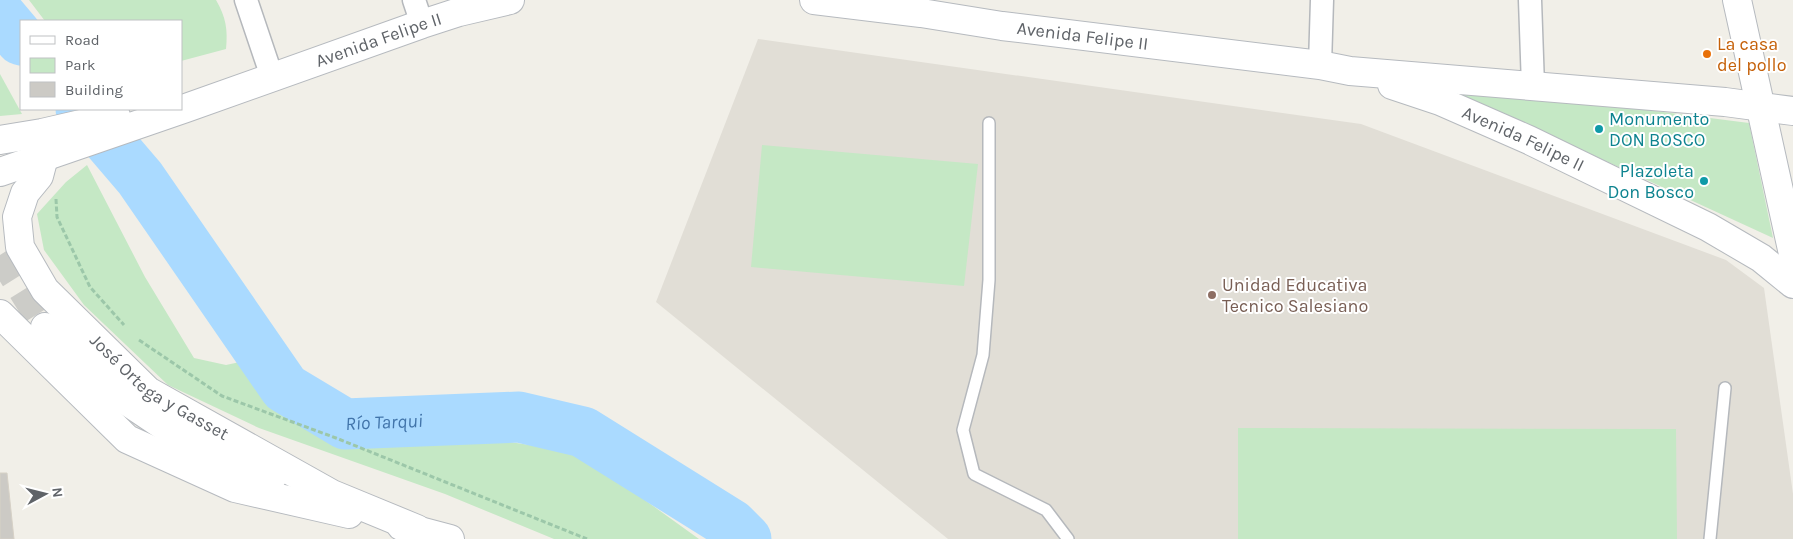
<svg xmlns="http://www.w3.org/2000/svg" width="1793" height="539" viewBox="0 0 1793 539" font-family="Karla,sans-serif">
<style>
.education{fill:#e1ded6}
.green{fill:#c5e8c5}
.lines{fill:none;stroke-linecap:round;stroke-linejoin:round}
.river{stroke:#aadaff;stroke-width:51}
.building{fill:#cccac5;stroke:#d6d1c6}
.secondary-tunnel{stroke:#ccccc8;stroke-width:28;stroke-dasharray:28 14;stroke-linecap:butt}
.lane-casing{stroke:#b5b8bc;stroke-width:14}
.street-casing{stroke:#b5b8bc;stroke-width:25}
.secondary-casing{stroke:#b6babf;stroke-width:30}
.path{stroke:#9cc7a9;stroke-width:3;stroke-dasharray:5 2.5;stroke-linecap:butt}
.lane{stroke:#fff;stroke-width:11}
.street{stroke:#fff;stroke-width:22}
.secondary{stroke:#fff;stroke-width:28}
.food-dot{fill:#e8710a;stroke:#fff;stroke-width:2}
.culture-dot{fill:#0f9aa8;stroke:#fff;stroke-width:2}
.education-dot{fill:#8d6e63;stroke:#fff;stroke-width:2}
.labels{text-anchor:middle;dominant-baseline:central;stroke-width:4;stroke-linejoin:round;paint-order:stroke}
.street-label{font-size:18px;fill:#5f6368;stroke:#fff}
.food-label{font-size:18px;fill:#c56008;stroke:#fff;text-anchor:start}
.culture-label{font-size:18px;fill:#0d838f;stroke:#fff;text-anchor:start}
.education-label{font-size:18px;fill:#785e54;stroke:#fff;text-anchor:start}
.water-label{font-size:19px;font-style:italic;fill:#4174aa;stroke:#fff}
</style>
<rect width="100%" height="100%" fill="#f1efe8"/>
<path class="education" d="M758,39L1361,124L1726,260L1764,288L1793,494V539H948L656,302Z"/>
<g class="green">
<path d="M29,0H216C226,17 228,30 226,49L181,61V21H45Z"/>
<path d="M0,74L22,114L0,116Z"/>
<path d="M1436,83L1749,123L1773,238Z"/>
<path d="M762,145L978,164L964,286L751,267Z"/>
<path d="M87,165L145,277L194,358L226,365L282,353L380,437L484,438L570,451L617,480L699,539H554L445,494L259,428L168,385L84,305L44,250L37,214L66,182Z"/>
<path d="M1238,428L1676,429L1677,539H1238Z"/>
</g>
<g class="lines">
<g class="river">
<path d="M0,15L21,40"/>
<path id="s1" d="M81,109L140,178L285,388L345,424L519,417L583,432L732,525L746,539"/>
</g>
</g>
<path class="building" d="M0,473H7L14,539H0Z"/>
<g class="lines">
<path class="secondary-tunnel" d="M0,255L45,327"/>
<defs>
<g id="lane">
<path d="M989,123V280L983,355L963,430L974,474L1046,510L1068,539"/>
<path d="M1710,539L1725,388"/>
</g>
<g id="street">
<path d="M246,0L272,77"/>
<path d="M414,0L422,24"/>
<path d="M1530,0L1533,86"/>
<path d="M1320,65L1322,0"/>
</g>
<g id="secondary">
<path id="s2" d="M814,0L921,13L1002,26L1320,65L1350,71L1725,102L1793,111"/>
<path d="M1737,0L1793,254"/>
<path id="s3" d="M1392,85L1440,101L1529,140L1708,227L1761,258L1793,284"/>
<path d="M0,140L42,133L116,116"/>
<path id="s4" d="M44,157L39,176L25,193L17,217L20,247L45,290L148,391L332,494L417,529"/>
<path id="s5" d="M0,172L186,108L422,24L459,12L510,0"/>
<path d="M0,314L127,439L235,488L349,514"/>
<path d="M45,327L113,392L171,431L229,460L273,476"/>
<path d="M401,526L450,539"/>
</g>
</defs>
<use href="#lane" class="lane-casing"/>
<use href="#street" class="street-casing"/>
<use href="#secondary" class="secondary-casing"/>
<g class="path">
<path d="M56,199L57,217L90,287L124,325"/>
<path d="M139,340L222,396L336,438L587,539"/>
</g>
<use href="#lane" class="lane"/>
<use href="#street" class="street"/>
<use href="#secondary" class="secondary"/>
</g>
<circle class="food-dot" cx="1707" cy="54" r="5"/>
<g class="culture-dot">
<circle cx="1599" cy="129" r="5"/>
<circle cx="1704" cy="181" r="5"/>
</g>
<circle class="education-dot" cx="1212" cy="295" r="5"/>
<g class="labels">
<g class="street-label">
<text stroke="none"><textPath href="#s2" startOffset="271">Avenida Felipe II</textPath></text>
<text stroke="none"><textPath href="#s5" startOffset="401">Avenida Felipe II</textPath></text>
<text stroke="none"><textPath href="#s3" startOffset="142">Avenida Felipe II</textPath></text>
<text stroke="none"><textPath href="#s4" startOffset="298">José Ortega y Gasset</textPath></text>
</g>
<g class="food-label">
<text x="1717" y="44">La casa<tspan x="1717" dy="21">del pollo</tspan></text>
</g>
<g class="culture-label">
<text x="1609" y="119">Monumento<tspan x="1609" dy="21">DON BOSCO</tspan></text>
<text x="1694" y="171" text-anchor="end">Plazoleta<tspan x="1694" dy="21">Don Bosco</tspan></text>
</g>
<g class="education-label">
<text x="1222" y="285">Unidad Educativa<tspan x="1222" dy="21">Tecnico Salesiano</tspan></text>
</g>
<g class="water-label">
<text stroke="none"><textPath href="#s1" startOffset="455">Río Tarqui</textPath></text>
</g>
</g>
<rect x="20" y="20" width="162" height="90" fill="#ffffff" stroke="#bfc1c3"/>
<rect x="30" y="36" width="25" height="8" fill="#ffffff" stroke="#bfc1c3"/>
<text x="65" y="45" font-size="15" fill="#5f6368">Road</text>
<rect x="30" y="58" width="25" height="15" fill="#c5e8c5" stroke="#bfc1c3"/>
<text x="65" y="70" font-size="15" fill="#5f6368">Park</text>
<rect x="30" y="82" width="25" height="15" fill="#cccac5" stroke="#bfc1c3"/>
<text x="65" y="95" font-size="15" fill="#5f6368">Building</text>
<g transform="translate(45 494) rotate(83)" stroke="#ffffff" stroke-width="4" paint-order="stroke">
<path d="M0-4L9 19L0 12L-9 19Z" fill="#5f6368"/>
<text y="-8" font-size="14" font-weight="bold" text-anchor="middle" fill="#5f6368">N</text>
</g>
</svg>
